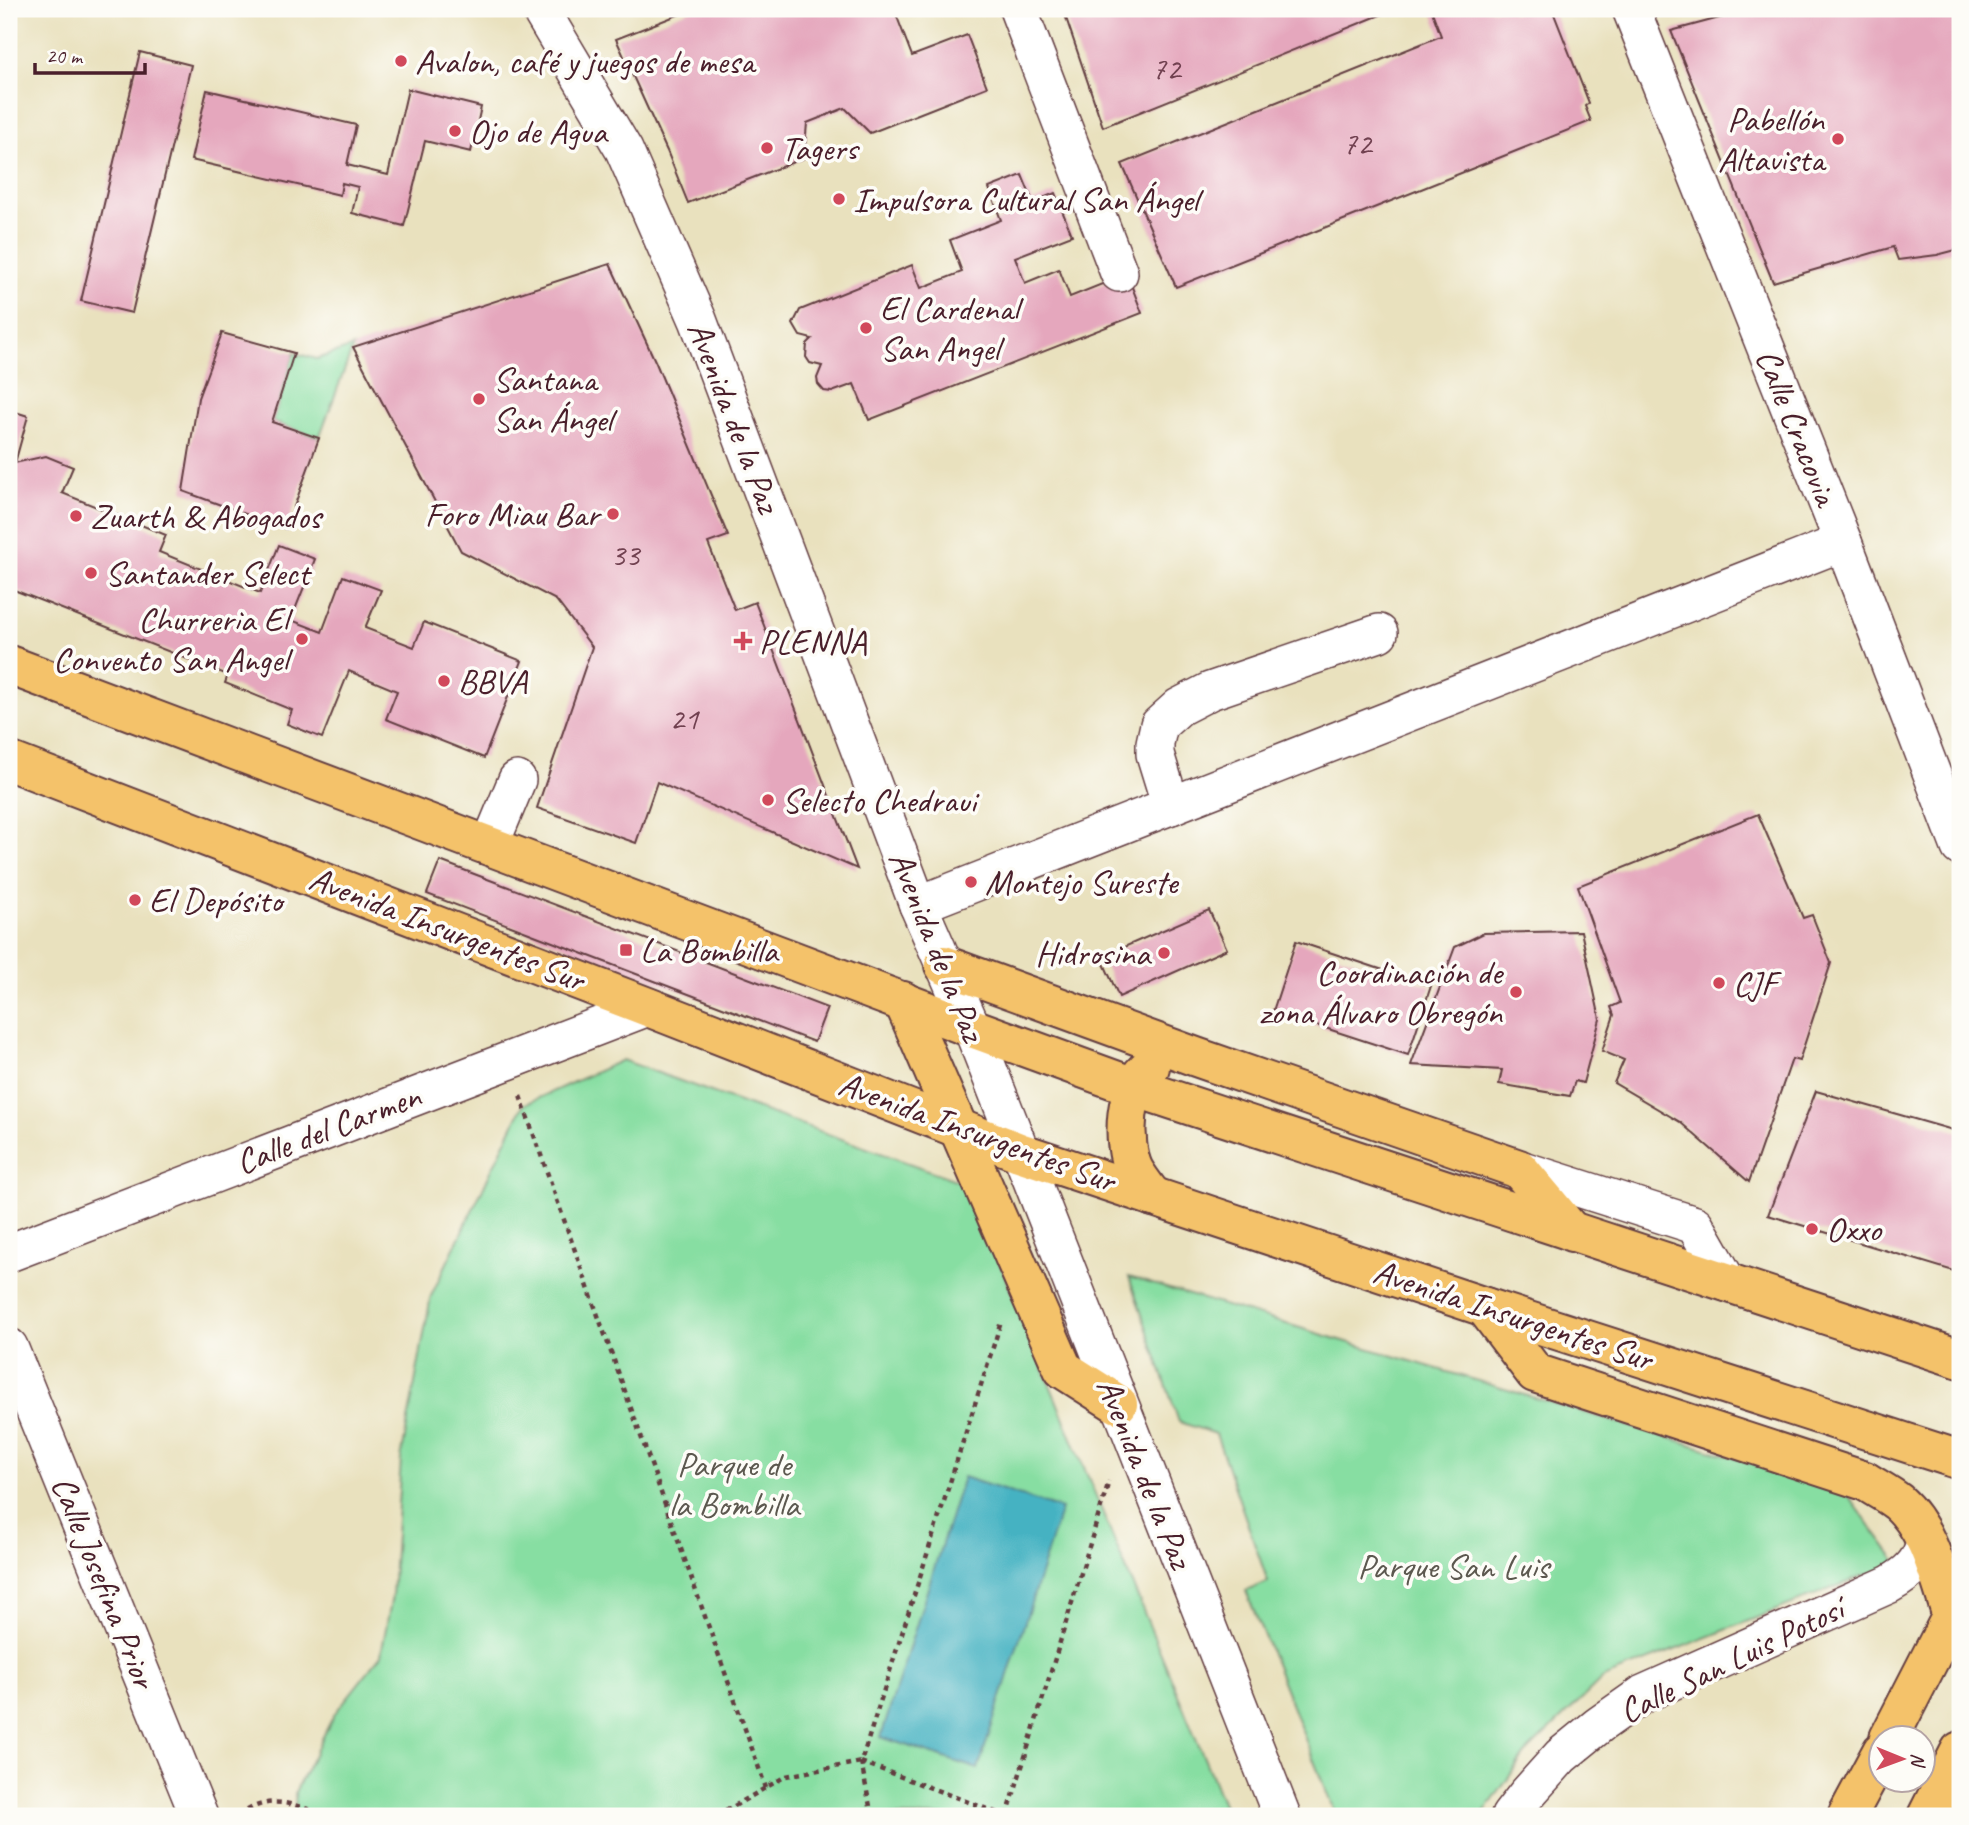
<svg xmlns="http://www.w3.org/2000/svg" width="1969" height="1825" viewBox="0 0 1969 1825" font-family="Caveat,sans-serif">
<style>
.green{fill:#87dea2;stroke:#687e66;stroke-width:2}
.water{fill:#45b2c2;stroke:#486876;stroke-width:2}
.building{fill:#e5a7bd}
.lines{fill:none;stroke-linecap:round;stroke-linejoin:round}
.minor-casing{stroke:#623c41;stroke-width:40}
.major-casing{stroke:#623c41;stroke-width:42}
.path{stroke:#623c41;stroke-width:4.5;stroke-dasharray:5 5;stroke-linecap:butt}
.minor{stroke:#fff;stroke-width:37}
.major{stroke:#f4c26a;stroke-width:38}
.poi-dot{fill:#d1495b;stroke:#fdfcf7;stroke-width:2.5}
.labels{text-anchor:middle;dominant-baseline:central;stroke-width:7;stroke-linejoin:round;paint-order:stroke}
.number-label{font-size:32px;fill:#714150}
.poi-label{font-size:35px;fill:#4a1f2b;stroke:#fdfcf7;text-anchor:start}
.street-label{font-size:35px;fill:#4a1f2b;stroke:#fdfcf7}
.park-label{font-size:35px;fill:#5c584f;stroke:#fdfcf7}
</style>
<rect width="100%" height="100%" fill="#fdfcf7"/>
<filter id="ink" filterUnits="userSpaceOnUse"><feTurbulence type="fractalNoise" baseFrequency=".0143" numOctaves="2"/><feDisplacementMap in="SourceGraphic" scale="14" xChannelSelector="R" yChannelSelector="G"/><feConvolveMatrix kernelMatrix="1 2 1 2 8 2 1 2 1" color-interpolation-filters="sRGB"/></filter>
<filter id="wash" filterUnits="userSpaceOnUse"><feTurbulence type="fractalNoise" baseFrequency=".00686" numOctaves="4" result="noise"/><feDisplacementMap in="SourceGraphic" scale="28" xChannelSelector="R" yChannelSelector="G"/><feGaussianBlur stdDeviation="1.57" result="paint"/><feColorMatrix in="noise" values="0 0 0 0 0 0 0 0 0 0 0 0 0 0 0 0 0 1.4 0 .05"/><feComposite in="paint" operator="in"/></filter>
<g filter="url(#wash)">
<rect width="100%" height="100%" fill="#e9e1be"/>
<g class="green">
<path d="M353,347L319,438L272,422L294,353L317,359Z"/>
<path d="M622,1060L967,1184L1228,1816H296L295,1792L335,1713L381,1655L392,1596L401,1459L431,1296L523,1105Z"/>
<path d="M1129,1277L1844,1490L1901,1567L1863,1576L1603,1678L1525,1754L1482,1816H1336L1246,1591L1268,1582L1216,1434L1179,1422Z"/>
</g>
<path class="water" d="M963,1477L1061,1509L978,1769L881,1737Z"/>
<g id="blocks">
<g class="building">
<path d="M693,9H894L912,56L967,35L987,87L870,133L845,108L807,123L804,158L688,203L667,151L616,39Z"/>
<path d="M1063,9H1395L1103,127Z"/>
<path d="M1431,9H1511L1513,14L1526,9H1552L1589,103L1585,106L1591,121L1176,287L1122,164L1441,36Z"/>
<path d="M1753,9H1960V249L1937,255L1898,260L1893,247L1773,282L1671,31Z"/>
<path d="M140,52L191,65L132,313L81,301Z"/>
<path d="M408,89L481,107L471,152L425,141L404,226L352,213L358,187L342,183L340,195L191,160L207,90L356,125L347,165L388,175Z"/>
<path d="M1022,175L1033,202L1055,193L1072,235L1015,257L1025,283L1059,269L1070,297L1127,274L1142,313L869,420L854,384L832,392L824,391L818,384L817,378L822,366L810,363L806,357L807,344L812,339L800,336L793,324L800,310L912,265L921,288L962,272L950,240L1001,220L989,188Z"/>
<path d="M610,264L656,363L728,536L708,543L735,610L755,602L857,869L657,782L636,843L537,808L592,647L556,600L461,551L353,347Z"/>
<path d="M222,333L294,353L272,422L319,438L286,529L183,491L198,398Z"/>
<path d="M9,410L28,416L15,463L46,456L73,467L62,493L166,535L159,552L260,593L279,545L315,559L291,620L322,632L343,576L381,590L365,628L414,647L424,622L522,661L484,758L386,719L397,691L349,671L322,738L287,724L292,710L225,683L228,675L9,588Z"/>
<path d="M1758,814L1803,918L1812,915L1831,963L1799,1061L1792,1059L1749,1182L1680,1122L1614,1083L1624,1060L1602,1051L1614,1015L1611,1007L1620,1003L1578,886Z"/>
<path d="M440,861L827,1008L814,1042L427,894Z"/>
<path d="M1209,910L1227,949L1119,997L1101,957Z"/>
<path d="M1581,931L1600,1019L1583,1083L1575,1081L1570,1096L1499,1084L1502,1070L1411,1065L1455,947L1484,933Z"/>
<path d="M1296,941L1431,986L1408,1055L1273,1011Z"/>
<path d="M1816,1091L1960,1132V1273L1768,1215Z"/>
</g>
</g>
</g>
<g filter="url(#ink)">
<use href="#blocks" fill-opacity="0" stroke="#623c41" stroke-width="2"/>
<g class="lines">
<defs>
<g id="minor">
<path d="M540,9L624,150L698,320L918,905L972,1028L1282,1816"/>
<path d="M1018,9L1119,273"/>
<path d="M1631,9L1843,542L1960,847"/>
<path d="M1171,806L1155,754V743L1159,725L1179,707L1210,691L1379,633"/>
<path d="M490,845L517,780"/>
<path d="M918,905L1843,542"/>
<path d="M1519,1169L1695,1225L1728,1283"/>
<path d="M9,1253L648,1007"/>
<path d="M9,1347L199,1816"/>
<path d="M1510,1816L1527,1794L1561,1756L1599,1725L1643,1694L1890,1584C1909,1573 1919,1564 1925,1543"/>
</g>
<g id="major">
<path d="M9,665L972,1028L1134,1087L1960,1359"/>
<path d="M9,761L648,1007L1019,1152L1485,1307L1960,1460"/>
<path d="M944,965L1196,1057L1519,1169L1572,1232"/>
<path d="M903,1001L1063,1369L1118,1404"/>
<path d="M1150,1067C1124,1084 1121,1143 1134,1170C1139,1179 1147,1189 1153,1197"/>
<path d="M1485,1307L1535,1373L1865,1481C1876,1488 1888,1494 1898,1502C1929,1529 1939,1578 1952,1616"/>
<path d="M1889,1738L1960,1600"/>
<path d="M1847,1816L1882,1751"/>
<path d="M1927,1816L1960,1751"/>
</g>
</defs>
<use href="#minor" class="minor-casing"/>
<use href="#major" class="major-casing"/>
<g class="path">
<path d="M520,1096L766,1788"/>
<path d="M861,1762L1006,1816"/>
<path d="M861,1762L872,1816"/>
<path d="M239,1816C269,1792 295,1805 328,1816"/>
<path d="M717,1816L786,1776L861,1762L1001,1322"/>
<path d="M1007,1816L1109,1481"/>
</g>
<use href="#minor" class="minor"/>
<use href="#major" class="major"/>
</g>
</g>
<g class="poi-dot">
<circle cx="401" cy="61" r="7"/>
<circle cx="455" cy="131" r="7"/>
<circle cx="1838" cy="139" r="7"/>
<circle cx="767" cy="148" r="7"/>
<circle cx="839" cy="199" r="7"/>
<circle cx="866" cy="328" r="7"/>
<circle cx="479" cy="399" r="7"/>
<circle cx="613" cy="514" r="7"/>
<circle cx="76" cy="516" r="7"/>
<circle cx="91" cy="573" r="7"/>
<circle cx="302" cy="639" r="7"/>
<path d="M739.5 630.5h7v7h7v7h-7v7h-7v-7h-7v-7h7z"/>
<circle cx="444" cy="681" r="7"/>
<circle cx="768" cy="800" r="7"/>
<circle cx="971" cy="882" r="7"/>
<circle cx="135" cy="900" r="7"/>
<rect x="619" y="943" width="14" height="14" rx="3.5"/>
<circle cx="1164" cy="953" r="7"/>
<circle cx="1719" cy="983" r="7"/>
<circle cx="1516" cy="992" r="7"/>
<circle cx="1812" cy="1229" r="7"/>
</g>
<g class="labels">
<g class="number-label">
<text x="1166" y="68">72</text>
<text x="1357" y="143">72</text>
<text x="625" y="554">33</text>
<text x="684" y="718">21</text>
</g>
<g class="poi-label">
<text x="415" y="61">Avalon, café y juegos de mesa</text>
<text x="1824" y="119" text-anchor="end">Pabellón<tspan x="1824" dy="40">Altavista</tspan></text>
<text x="469" y="131">Ojo de Agua</text>
<text x="781" y="148">Tagers</text>
<text x="853" y="199">Impulsora Cultural San Ángel</text>
<text x="880" y="308">El Cardenal<tspan x="880" dy="40">San Angel</tspan></text>
<text x="493" y="379">Santana<tspan x="493" dy="40">San Ángel</tspan></text>
<text x="599" y="514" text-anchor="end">Foro Miau Bar</text>
<text x="90" y="516">Zuarth &amp; Abogados</text>
<text x="105" y="573">Santander Select</text>
<text x="288" y="619" text-anchor="end">Churreria El<tspan x="288" dy="40">Convento San Angel</tspan></text>
<text x="759" y="641">PLENNA</text>
<text x="458" y="681">BBVA</text>
<text x="782" y="800">Selecto Chedraui</text>
<text x="985" y="882">Montejo Sureste</text>
<text x="149" y="900">El Depósito</text>
<text x="640" y="950">La Bombilla</text>
<text x="1150" y="953" text-anchor="end">Hidrosina</text>
<text x="1502" y="972" text-anchor="end">Coordinación de<tspan x="1502" dy="40">zona Álvaro Obregón</tspan></text>
<text x="1733" y="983">CJF</text>
<text x="1826" y="1229">Oxxo</text>
</g>
<g class="street-label">
<text transform="translate(734 417) rotate(69)">Avenida de la Paz</text>
<text transform="translate(1797 427) rotate(68)">Calle Cracovia</text>
<text transform="translate(447 929) rotate(21)">Avenida Insurgentes Sur</text>
<text transform="translate(937 946) rotate(68)">Avenida de la Paz</text>
<text transform="translate(328 1129) rotate(-21)">Calle del Carmen</text>
<text transform="translate(977 1132) rotate(20)">Avenida Insurgentes Sur</text>
<text transform="translate(1513 1315) rotate(18)">Avenida Insurgentes Sur</text>
<text transform="translate(1145 1473) rotate(68)">Avenida de la Paz</text>
<text transform="translate(104 1582) rotate(68)">Calle Josefina Prior</text>
<text transform="translate(1731 1660) rotate(-26)">Calle San Luis Potosí</text>
</g>
<g class="park-label">
<text x="734" y="1464">Parque de<tspan x="734" dy="40">la Bombilla</tspan></text>
<text x="1453" y="1566">Parque San Luis</text>
</g>
</g>
<rect width="1969" height="1825" fill="none" stroke="#fdfcf7" stroke-width="35"/>
<g transform="translate(1902 1759) rotate(91)"><circle r="33" fill="#fdfcf7" stroke="#b5a4a5" stroke-width="2"/>
<path d="M0-5L12 26L0 18L-12 26Z" fill="#d1495b"/>
<text y="-10" font-size="19" font-weight="bold" text-anchor="middle" fill="#4a1f2b">N</text>
</g>
<path d="M35 63v10h110v-10" fill="none" stroke="#4a1f2b" stroke-width="3.5"/>
<text x="46" y="63" font-size="21" fill="#4a1f2b" stroke="#fdfcf7" stroke-width="5" paint-order="stroke">20 m</text>
</svg>
